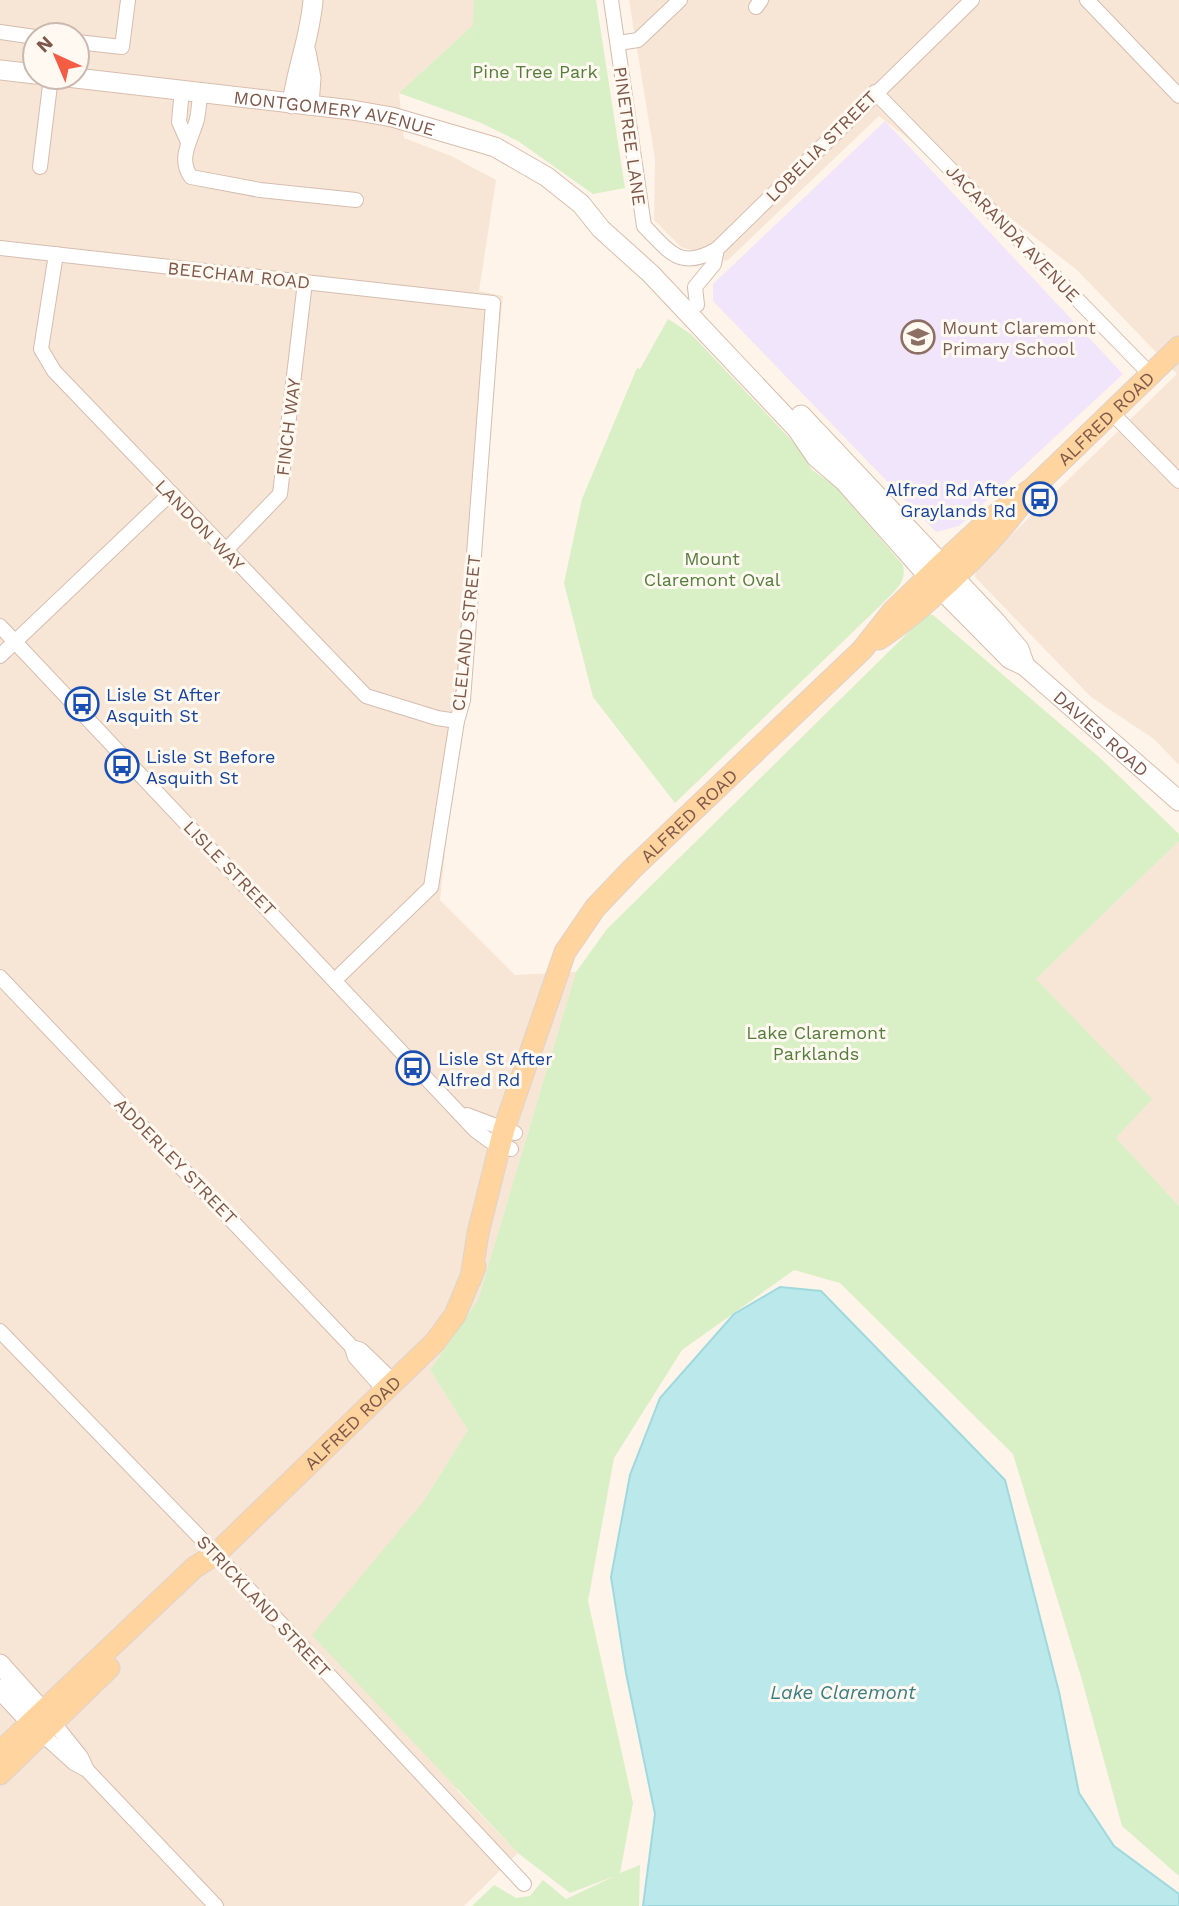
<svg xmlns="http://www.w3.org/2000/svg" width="1179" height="1906" viewBox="0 0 1179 1906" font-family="'Work Sans',sans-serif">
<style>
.residential{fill:#f7e6d6;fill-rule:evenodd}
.education{fill:#f1e5fb}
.green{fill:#d9efc5}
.water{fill:#bae8eb;stroke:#9fd9de;stroke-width:2}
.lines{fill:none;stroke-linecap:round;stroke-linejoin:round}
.street-casing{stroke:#d5bdaf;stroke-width:16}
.secondary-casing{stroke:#d9bdac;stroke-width:21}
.primary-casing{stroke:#ddd3d0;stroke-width:23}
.street{stroke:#fff;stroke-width:14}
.secondary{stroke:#fff;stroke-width:19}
.primary{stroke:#ffd49f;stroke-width:21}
.labels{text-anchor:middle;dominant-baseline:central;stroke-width:6;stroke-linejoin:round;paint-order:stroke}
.park-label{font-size:18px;fill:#547d3c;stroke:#fff9f1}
.street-label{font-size:18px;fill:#7d5749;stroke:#fff9f1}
.education-label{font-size:18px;fill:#785e54;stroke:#fff9f1;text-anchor:start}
.transit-label{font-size:18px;fill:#164399;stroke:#fff9f1;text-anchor:start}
.water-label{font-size:19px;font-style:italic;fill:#3a7c83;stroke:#fff9f1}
</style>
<rect width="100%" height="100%" fill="#fef4e9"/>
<g class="residential">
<path d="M0,0H474V24L399,93L404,138L451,156L496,180L479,291L503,296L440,900L515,975L576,972L478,1300L430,1370L468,1430L423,1502L457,1790L518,1853L464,1906H0ZM35,35H77V77H35Z"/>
<path d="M629,0H1179V765L1154,739L1091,697L975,577L976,569L1177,374L1077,270L879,116L727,261L681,247L654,220L655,159Z"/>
<path d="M1179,841V1206L1116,1138L1151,1099L1036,979Z"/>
</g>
<path class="education" d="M885,121L1123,374L959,526L936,532L713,301V284Z"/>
<g class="green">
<path d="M474,0H596L625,188L593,194L518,141L479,122L399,93L473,25Z"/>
<path d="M668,319L691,334L799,448L812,470L835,486L903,565C907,583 894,591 883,603L675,803L593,697L564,583L582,499L637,368L640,369Z"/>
<path d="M927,614L933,615L1099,757L1179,834V841L1036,979L1152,1099L1116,1138L1179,1206V1876L1122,1826L1082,1680L1013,1454L840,1283L794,1270L682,1350L614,1458L588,1601L633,1803L620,1873L640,1865L639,1906H472L494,1885L516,1898L530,1896L543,1880L566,1899L615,1876L570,1893L518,1853L312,1635L423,1502L468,1430L430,1370L478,1300L576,972L607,929Z"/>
</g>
<path class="water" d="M780,1287L821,1291L1005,1480L1059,1692L1079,1793L1114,1846L1179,1894V1906H643L655,1814L626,1673L611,1577L630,1475L660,1398L734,1314Z"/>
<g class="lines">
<defs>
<g id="street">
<path d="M611,0L644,226C670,252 680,271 717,249"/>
<path d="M1087,0L1179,96"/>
<path d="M756,7L761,0"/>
<path d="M0,32L35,37"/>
<path d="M77,42L122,47L128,0"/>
<path d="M618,43L638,40L680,0"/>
<path d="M182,89L179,122L187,140"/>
<path d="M201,91C199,100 199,110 197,119C192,139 177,158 191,177L260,190L356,200"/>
<path d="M875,92L1150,374"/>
<path d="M40,167L51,77"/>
<path d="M0,248L493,303L463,700L457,721L431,887L336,979"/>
<path d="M56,254L41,349L54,371L366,696L437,718L457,721"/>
<path d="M697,305L695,287L714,264L717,249L972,0"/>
<path d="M1111,412L1179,481"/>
<path d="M225,551L280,494L305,282"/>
<path d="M0,626L475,1130L490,1141L511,1149"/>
<path d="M0,656L170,494"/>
<path d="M0,977L352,1347L361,1350L395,1383"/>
<path d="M467,1115L515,1133"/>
<path d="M0,1331L216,1554L524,1884"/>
<path d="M352,1348L355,1357L386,1392"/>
<path d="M54,1723L81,1757L87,1770"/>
<path d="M42,1734L74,1763L87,1770L216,1906"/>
</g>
<g id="secondary">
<path d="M306,52L311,78L309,105"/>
<path d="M0,70L35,74"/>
<path id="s1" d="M67,77L352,110L392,117L495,147L547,177L581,204L601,229L651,274L797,429L816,457L844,481L929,577L1010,659L1025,666L1179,801"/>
<path d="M292,104C297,67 310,38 313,0"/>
<path d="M801,415L996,622L1019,649L1025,666"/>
<path d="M0,1664L53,1723"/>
<path d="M0,1689L42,1734"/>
</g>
<g id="primary">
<path d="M879,639C923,610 985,551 1018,508"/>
<path id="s2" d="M471,1278L478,1233L504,1129L565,952L595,908L632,869L862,650L893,611L951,555L990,519L1033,488L1179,347"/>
<path id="s3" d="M0,1752L195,1567L216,1554L435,1342L455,1315L475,1267"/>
<path d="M0,1774L109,1668"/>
</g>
</defs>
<use href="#street" class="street-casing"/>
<use href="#secondary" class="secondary-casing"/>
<use href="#primary" class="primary-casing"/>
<use href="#street" class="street"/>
<use href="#secondary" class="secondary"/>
<use href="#primary" class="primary"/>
</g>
<defs>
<symbol id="school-ring" viewBox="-11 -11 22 22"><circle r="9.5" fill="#fff9f1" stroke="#8d6e63" stroke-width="1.5"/><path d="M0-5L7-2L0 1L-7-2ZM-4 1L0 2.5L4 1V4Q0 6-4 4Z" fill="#8d6e63"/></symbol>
<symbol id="bus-ring" viewBox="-11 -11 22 22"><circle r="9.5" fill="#fff9f1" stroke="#1a4fb4" stroke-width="1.5"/><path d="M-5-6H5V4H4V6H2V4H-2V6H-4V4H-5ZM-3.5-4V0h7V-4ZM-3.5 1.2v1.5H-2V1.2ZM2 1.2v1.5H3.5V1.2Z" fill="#1a4fb4"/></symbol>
</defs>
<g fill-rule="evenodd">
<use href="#school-ring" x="899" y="318" width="38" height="38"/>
<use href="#bus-ring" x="1021" y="480" width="38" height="38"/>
<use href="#bus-ring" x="63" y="685" width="38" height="38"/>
<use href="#bus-ring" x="103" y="747" width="38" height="38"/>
<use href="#bus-ring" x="394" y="1049" width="38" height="38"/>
</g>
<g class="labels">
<g class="park-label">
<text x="535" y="71">Pine Tree Park</text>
<text x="712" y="558">Mount<tspan x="712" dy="21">Claremont Oval</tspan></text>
<text x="816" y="1032">Lake Claremont<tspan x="816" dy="21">Parklands</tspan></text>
</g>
<g class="street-label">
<text stroke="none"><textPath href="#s1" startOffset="270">MONTGOMERY AVENUE</textPath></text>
<text transform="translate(630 136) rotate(82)">PINETREE LANE</text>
<text transform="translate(821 146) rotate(-45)">LOBELIA STREET</text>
<text transform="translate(1013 233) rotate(46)">JACARANDA AVENUE</text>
<text transform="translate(239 275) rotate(6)">BEECHAM ROAD</text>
<text stroke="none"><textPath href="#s2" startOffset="1102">ALFRED ROAD</textPath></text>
<text transform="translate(288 427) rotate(-83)">FINCH WAY</text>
<text transform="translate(200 525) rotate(46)">LANDON WAY</text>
<text transform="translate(466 633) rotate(-84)">CLELAND STREET</text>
<text stroke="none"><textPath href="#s1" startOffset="1283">DAVIES ROAD</textPath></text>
<text stroke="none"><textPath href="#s2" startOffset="525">ALFRED ROAD</textPath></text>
<text transform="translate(230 868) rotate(46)">LISLE STREET</text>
<text transform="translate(176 1161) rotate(46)">ADDERLEY STREET</text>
<text stroke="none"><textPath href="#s3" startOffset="483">ALFRED ROAD</textPath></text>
<text transform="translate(264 1606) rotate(47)">STRICKLAND STREET</text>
</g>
<g class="education-label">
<text x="942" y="327">Mount Claremont<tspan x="942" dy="21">Primary School</tspan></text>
</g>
<g class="transit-label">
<text x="1016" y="489" text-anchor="end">Alfred Rd After<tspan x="1016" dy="21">Graylands Rd</tspan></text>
<text x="106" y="694">Lisle St After<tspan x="106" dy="21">Asquith St</tspan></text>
<text x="146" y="756">Lisle St Before<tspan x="146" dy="21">Asquith St</tspan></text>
<text x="438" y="1058">Lisle St After<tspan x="438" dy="21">Alfred Rd</tspan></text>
</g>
<g class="water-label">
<text x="843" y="1692">Lake Claremont</text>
</g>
</g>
<g transform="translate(56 56) rotate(316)"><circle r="33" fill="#fff9f1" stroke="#cbb8ae" stroke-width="2"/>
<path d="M0-5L12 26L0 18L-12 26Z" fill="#f45d43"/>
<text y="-10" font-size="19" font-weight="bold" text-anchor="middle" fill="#7d5749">N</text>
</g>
</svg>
